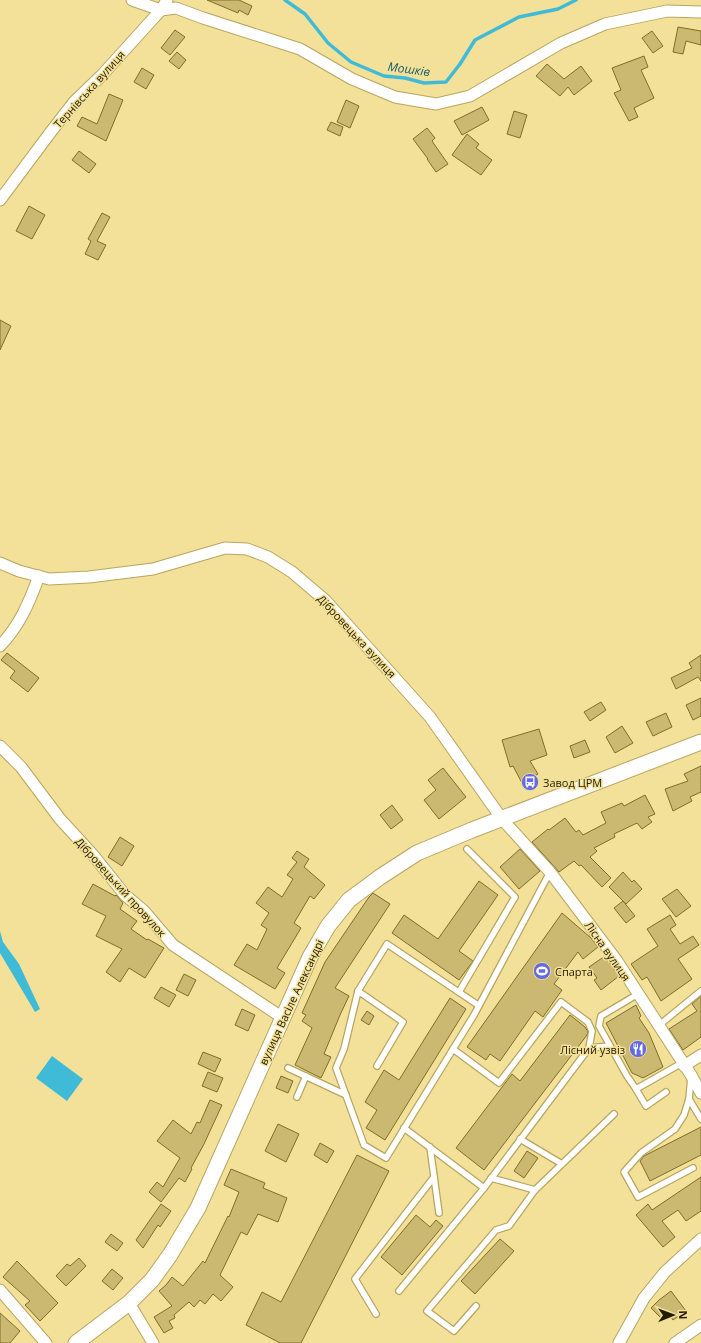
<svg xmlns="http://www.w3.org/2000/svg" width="701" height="1343" viewBox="0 0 701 1343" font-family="'Open Sans',sans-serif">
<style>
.water{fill:#40bbd7}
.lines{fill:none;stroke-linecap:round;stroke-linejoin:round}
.stream{stroke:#40bbd7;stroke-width:3.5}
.building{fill:#cbb972;stroke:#7f6e26}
.service-casing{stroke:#b7a660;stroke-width:8}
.minor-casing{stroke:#b7a660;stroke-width:13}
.secondary-casing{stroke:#b7a660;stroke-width:17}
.service{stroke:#fff;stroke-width:5.5}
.minor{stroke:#fff;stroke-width:11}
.secondary{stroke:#fff;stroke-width:15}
.labels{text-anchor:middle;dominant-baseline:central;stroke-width:3;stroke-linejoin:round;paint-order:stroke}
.street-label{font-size:11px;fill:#231c00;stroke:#f3e199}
.poi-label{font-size:11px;fill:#231c00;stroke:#f3e199;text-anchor:start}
.water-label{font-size:12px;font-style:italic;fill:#185a69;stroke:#f3e199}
</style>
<rect width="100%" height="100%" fill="#f3e199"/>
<g class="water">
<path d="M0,931L3,942L19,964L40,1009L35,1012L0,953Z"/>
<path d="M52,1056L83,1079L67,1101L36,1078Z"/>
</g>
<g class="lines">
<path class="stream" d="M285,0L305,14L328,43L351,62L384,76L405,78L424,83L446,82L460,64L475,40L519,17L558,9L576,0"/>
</g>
<g class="building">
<path d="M207,0H239L252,6L248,15L239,10L238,13Z"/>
<path d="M678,27L701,31V45L686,41L683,54L673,52Z"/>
<path d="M175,30L185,37L170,55L161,48Z"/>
<path d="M652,31L663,46L653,53L642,38Z"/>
<path d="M177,52L186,60L179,69L169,61Z"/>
<path d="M644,56L648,67L641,70L654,98L634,108L638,117L629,121L614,93L621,90L612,68Z"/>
<path d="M547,64L564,79L581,66L592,81L574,95L568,87L560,96L536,76Z"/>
<path d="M142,68L154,75L146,89L134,82Z"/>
<path d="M109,94L123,100L106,141L77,126L82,117L97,124Z"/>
<path d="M346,100L359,106L350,128L337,122Z"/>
<path d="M482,107L489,120L462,135L454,121Z"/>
<path d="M514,111L527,115L520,138L507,134Z"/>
<path d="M331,122L343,127L340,136L327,130Z"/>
<path d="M427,128L435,138L432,141L448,164L436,172L427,159H428L413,139Z"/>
<path d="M467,134L479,144L476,148L492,160L481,175L452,155Z"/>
<path d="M79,151L96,164L89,173L72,160Z"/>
<path d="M29,206L45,215L32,239L16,231Z"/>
<path d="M102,213L110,217L97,241L106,245L98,260L85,254L91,241L88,239Z"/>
<path d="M0,320L11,326L0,350Z"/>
<path d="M7,653L39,678L28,692L10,678L15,671L1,660Z"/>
<path d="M701,655V681L698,677L676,689L671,678L692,668L689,663Z"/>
<path d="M701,698V716L693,720L686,705Z"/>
<path d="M601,702L606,710L590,721L584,712Z"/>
<path d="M666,713L672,727L653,736L646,722Z"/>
<path d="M622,726L633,743L615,753L606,737Z"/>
<path d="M539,729L547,755L530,761L538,774L522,783L513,766L510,767L502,740Z"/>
<path d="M585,740L590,752L574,758L570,746Z"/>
<path d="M701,766V792L690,797L692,801L673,811L665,789L688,781L684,774Z"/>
<path d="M443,768L466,797L439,819L424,800L436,790L428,780Z"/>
<path d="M645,795L655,814L648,817L652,822L642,829L637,823L614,834L615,837L594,848L597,851L590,857L611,878L602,887L581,865L579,866L574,861L559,872L532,842L548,829L549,830L565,818L576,832L579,830L583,835L606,823L601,812L622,803L624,806Z"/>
<path d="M392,805L403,820L391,829L380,815Z"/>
<path d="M120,837L134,846L122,866L108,857Z"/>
<path d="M520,849L540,871L519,889L500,867Z"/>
<path d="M297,851L309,859L304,867L325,885L314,899L310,896L294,923L301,928L277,968L285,973L275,989L234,965L247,944L257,950L267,929L261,925L269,913L256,903L268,887L282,897L293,879L287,875L297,862L292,858Z"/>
<path d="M623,872L632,882L634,880L642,889L626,904L623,901L635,916L626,923L614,908L623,901L609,887Z"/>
<path d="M479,881L498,895L459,951L473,961L459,980L392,933L404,915L438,939Z"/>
<path d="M93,884L115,896L116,895L123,903L120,909L137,921L131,929L147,940L148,939L164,948L145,978L129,968L120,982L106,972L122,949L96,936L106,916L82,904Z"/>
<path d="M677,889L691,906L676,917L662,899Z"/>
<path d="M373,893L390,904L335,988L349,996L340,1015L324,1054L331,1057L321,1078L295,1065L312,1028L302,1021L306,1015L302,1013L325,962L369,897Z"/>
<path d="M562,913L591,938L598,947L583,959L578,952L554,984L562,990L543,1017L535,1011L500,1061L490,1054L486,1060L467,1047Z"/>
<path d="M670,915L676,925L670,929L680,944L693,936L699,945L678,959L692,979L661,1001L647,977L642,980L631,964L658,946L647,929Z"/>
<path d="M605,956L619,976L601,990L594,980L597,978L589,967Z"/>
<path d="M184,974L196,980L188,996L176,990Z"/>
<path d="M161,987L176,995L169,1007L154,998Z"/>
<path d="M701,996V1037L683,1050L669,1029L697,1011L692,1004Z"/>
<path d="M450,998L466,1009L385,1140L366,1128L377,1110L365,1102L384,1070L399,1080Z"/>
<path d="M636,1005L641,1016L639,1018L649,1033L663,1067L643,1078L632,1073L606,1023Z"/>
<path d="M242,1009L255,1015L248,1031L235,1025Z"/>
<path d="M367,1011L374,1016L369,1025L361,1020Z"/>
<path d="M570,1015L585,1027L588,1032L587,1035L484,1170L456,1148L512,1074L520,1081Z"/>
<path d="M203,1052L221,1059L215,1072L198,1064Z"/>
<path d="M208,1072L223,1078L217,1092L202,1086Z"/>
<path d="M281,1076L293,1081L288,1093L276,1088Z"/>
<path d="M210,1100L222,1105L204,1144L191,1168L192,1169L185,1182L179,1178L161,1202L149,1192L157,1182L163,1187L180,1158L157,1141L173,1120L191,1134L197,1122L200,1123Z"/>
<path d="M278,1124L299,1134L286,1162L265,1151Z"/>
<path d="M701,1127V1155L650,1181L640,1161L644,1156Z"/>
<path d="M320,1143L334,1151L327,1163L314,1155Z"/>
<path d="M527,1151L538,1158L524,1178L514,1171Z"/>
<path d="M357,1155L389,1171L301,1343H280L246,1325L262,1292L281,1302Z"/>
<path d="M231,1169L265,1183L263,1188L287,1198L278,1222L258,1214L247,1235L241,1232L220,1275L233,1287L221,1301L213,1294L205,1304L200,1300L194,1307L189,1302L174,1315L175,1318L169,1321L173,1328L164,1333L154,1317L172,1306L159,1291L166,1285L172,1277L183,1286L203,1261L205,1263L228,1216L229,1217L239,1192L224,1185Z"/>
<path d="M701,1177V1211L686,1221L678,1210L662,1221L675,1237L663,1247L636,1215L648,1204L652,1210Z"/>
<path d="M161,1204L171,1211L160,1227L158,1225L143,1248L136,1240Z"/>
<path d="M416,1215L430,1227L436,1220L443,1226L402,1275L381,1257Z"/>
<path d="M111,1234L123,1243L117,1251L105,1242Z"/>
<path d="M500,1239L514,1251L475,1294L461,1281Z"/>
<path d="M79,1258L86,1266L66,1286L56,1276L67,1264L70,1266Z"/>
<path d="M17,1261L58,1303L40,1321L25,1305L30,1301L3,1277Z"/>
<path d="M112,1269L123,1278L113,1290L102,1281Z"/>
<path d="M671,1291L686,1311L673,1320L666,1311L660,1317L651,1308L659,1300Z"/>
<path d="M0,1313L20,1331L10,1343H0Z"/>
</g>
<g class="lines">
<defs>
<g id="service">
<path d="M358,991L387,944L478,1005"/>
<path d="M459,992L515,897L467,849"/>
<path d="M638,994L601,1016L599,1026L627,1076L636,1089L682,1063"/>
<path d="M658,1026L701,991"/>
<path d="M453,1049L499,1083L561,1002L588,1022L592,1031L589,1048"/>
<path d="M377,1066L403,1022L358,991L344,1049L336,1068L364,1145L386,1158L474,1015L550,872"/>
<path d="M288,1068L346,1095"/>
<path d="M691,1077L689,1099L684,1115L675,1129L641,1153L624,1172L638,1197L693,1168"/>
<path d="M636,1089L646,1106L666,1092"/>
<path d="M297,1097L306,1076"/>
<path d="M689,1099L701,1119"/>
<path d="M404,1128L484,1188L589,1048L610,1046"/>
<path d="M520,1139L562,1164"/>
<path d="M430,1147L439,1213"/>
<path d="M491,1178L535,1190L614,1114"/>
<path d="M399,1291L484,1188"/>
<path d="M476,1306L454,1331L427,1311L496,1230L509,1226L535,1190"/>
<path d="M376,1314L355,1279L434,1177"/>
</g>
<g id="minor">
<path d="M132,0L161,10L176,8L203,18L300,49L352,79L395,97L436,104L470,96L561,43L605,24L667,11L701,12"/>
<path d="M0,200L50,133L74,102L102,75L150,22L161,10L167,0"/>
<path d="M0,563L19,571L49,579L89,577L153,569L225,548L247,549L268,557L292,572L326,601L430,717L502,819L550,872L617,961L691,1075L701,1093"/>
<path d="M0,646C20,625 29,603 39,576"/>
<path d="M0,746L21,767L60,819L93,855L125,895L144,911L173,945L283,1018"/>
<path d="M684,1066L701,1055"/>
<path d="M0,1290L46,1343"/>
<path d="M129,1303L153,1343"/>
<path d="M619,1343L644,1298L665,1272L701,1239"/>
<path d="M675,1343L701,1325"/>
</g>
<path id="secondary" d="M76,1343L129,1303L152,1280L170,1255L198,1208L310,957L328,926L349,900L380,877L417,853L472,830L701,742"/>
</defs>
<use href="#service" class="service-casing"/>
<use href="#minor" class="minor-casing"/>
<use href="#secondary" class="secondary-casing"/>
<use href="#service" class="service"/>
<use href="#minor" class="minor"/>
<use href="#secondary" class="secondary"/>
</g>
<defs>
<symbol id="bus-disc" viewBox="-11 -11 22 22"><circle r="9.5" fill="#626be3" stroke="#f3e199"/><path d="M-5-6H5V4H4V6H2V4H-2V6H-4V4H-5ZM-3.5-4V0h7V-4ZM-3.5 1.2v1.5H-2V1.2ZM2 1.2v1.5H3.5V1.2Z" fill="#fff"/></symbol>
<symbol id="stadium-disc" viewBox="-11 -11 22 22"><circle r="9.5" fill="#626be3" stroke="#f3e199"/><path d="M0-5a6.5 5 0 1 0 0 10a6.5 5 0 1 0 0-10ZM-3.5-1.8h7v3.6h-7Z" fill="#fff"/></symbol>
<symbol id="restaurant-disc" viewBox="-11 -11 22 22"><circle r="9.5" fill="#626be3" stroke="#f3e199"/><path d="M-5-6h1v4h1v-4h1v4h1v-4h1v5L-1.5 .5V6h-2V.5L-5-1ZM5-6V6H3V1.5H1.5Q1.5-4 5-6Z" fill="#fff"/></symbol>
</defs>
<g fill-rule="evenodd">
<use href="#bus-disc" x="520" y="772" width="20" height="20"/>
<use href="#stadium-disc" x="532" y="961" width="20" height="20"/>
<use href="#restaurant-disc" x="628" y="1039" width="20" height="20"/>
</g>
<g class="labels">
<g class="street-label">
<text transform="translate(89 89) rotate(-48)">Тернівська вулиця</text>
<text transform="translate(357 636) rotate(47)">Дібровецька вулиця</text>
<text transform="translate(121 887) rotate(48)">Дібровецький провулок</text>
<text transform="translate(608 951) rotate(55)">Лісна вулиця</text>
<text transform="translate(291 1002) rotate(-65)">вулиця Васіле Александрі</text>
</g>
<g class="poi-label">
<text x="543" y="782">Завод ЦРМ</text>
<text x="555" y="971">Спарта</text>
<text x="625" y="1049" text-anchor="end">Лісний узвіз</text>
</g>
<g class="water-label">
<text transform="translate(409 69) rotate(8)">Мошків</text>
</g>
</g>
<g transform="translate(673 1315) rotate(89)" stroke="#f3e199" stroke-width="3" paint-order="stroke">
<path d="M0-3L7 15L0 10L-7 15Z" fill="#231c00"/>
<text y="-6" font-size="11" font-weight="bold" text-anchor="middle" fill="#231c00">N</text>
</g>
</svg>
